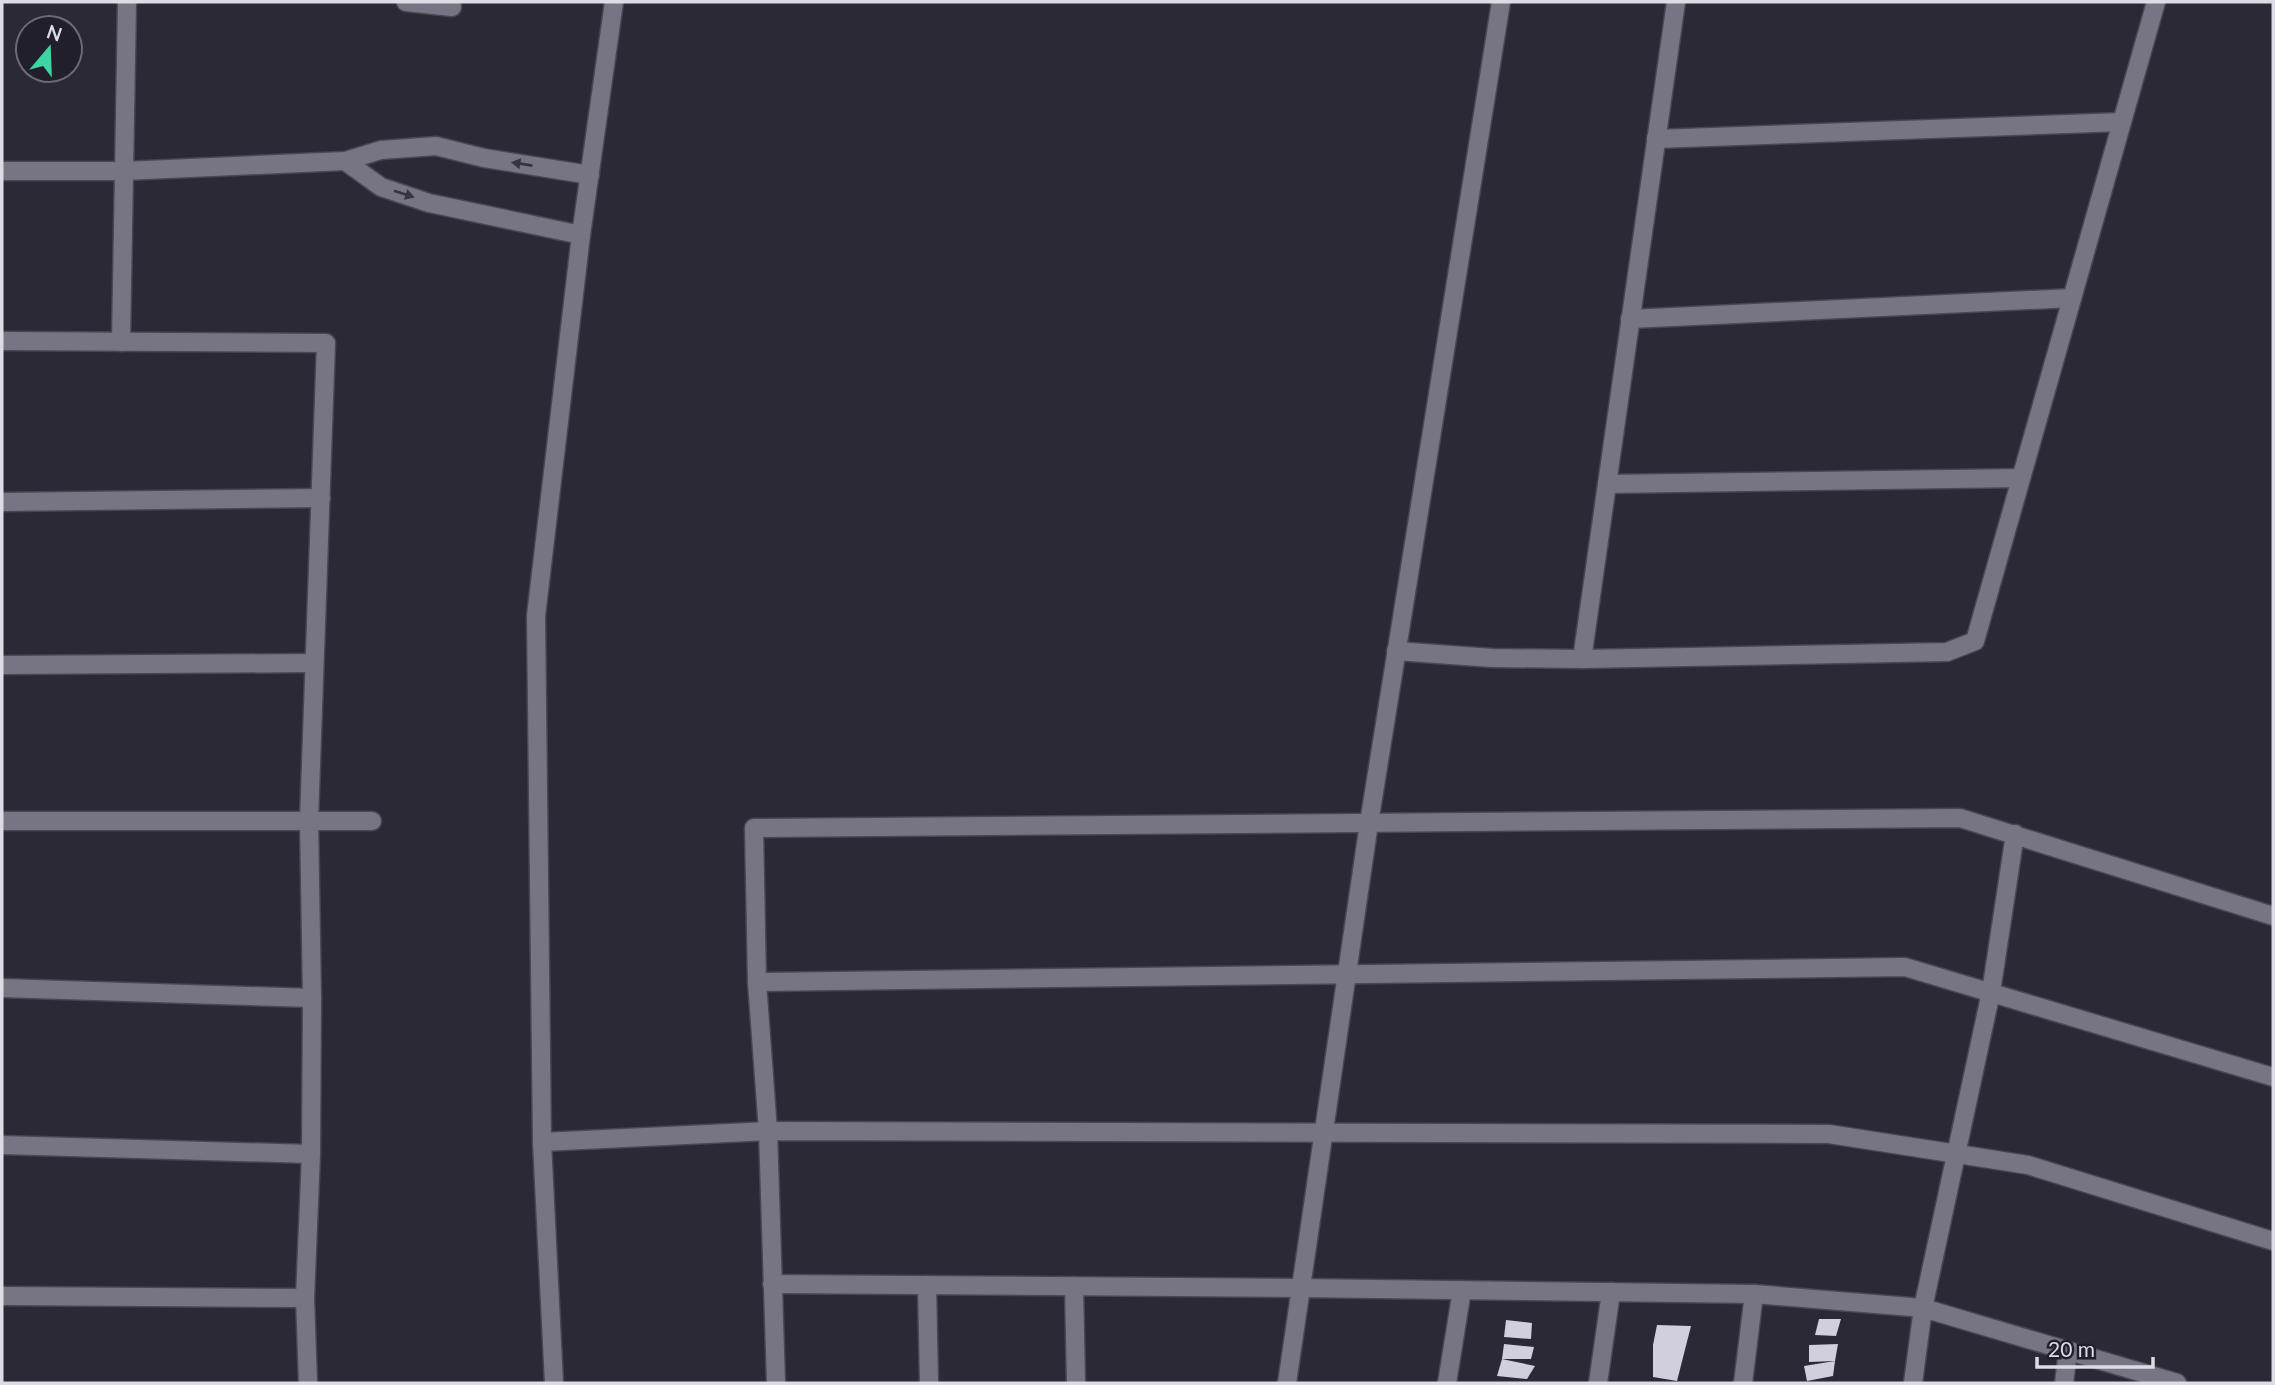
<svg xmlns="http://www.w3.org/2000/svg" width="2275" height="1385" viewBox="0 0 2275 1385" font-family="Lato,sans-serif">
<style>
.building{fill:#d1cede}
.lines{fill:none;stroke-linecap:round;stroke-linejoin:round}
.minor-casing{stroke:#484650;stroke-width:21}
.minor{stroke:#777583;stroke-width:18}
.oneway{fill:#363441}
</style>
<rect width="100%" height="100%" fill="#2b2935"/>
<g class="building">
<path d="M1819,1319H1841L1836,1336L1815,1335Z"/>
<path d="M1506,1320L1532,1323L1531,1339L1504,1337Z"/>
<path d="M1657,1325L1691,1326L1677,1381L1653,1377V1345Z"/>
<path d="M1504,1344L1534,1347L1531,1359H1502Z"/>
<path d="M1838,1344L1835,1361L1809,1362V1345Z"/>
<path d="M1502,1359L1535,1366L1527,1379L1497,1376Z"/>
<path d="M1835,1361L1833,1376L1807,1381L1804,1366Z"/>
</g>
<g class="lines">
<defs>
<g id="minor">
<path d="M406,2L452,7"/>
<path d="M1656,139L2122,122"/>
<path d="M345,161L381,187L429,203L581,235"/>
<path d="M2,171H124L345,161L381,150L436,146L484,158L590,175"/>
<path d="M1630,319L2072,298"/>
<path d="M2,341L326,343L309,820L312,998L311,1154L305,1298L308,1383"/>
<path d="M121,342L127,2"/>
<path d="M1607,484L2021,478"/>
<path d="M2,502L321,498"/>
<path d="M1396,651L1492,658L1582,659L1947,652L1975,641L2156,2"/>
<path d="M1582,659L1676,2"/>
<path d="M2,665L314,663"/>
<path d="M2,821H372"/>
<path d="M757,982L1905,967L2273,1077"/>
<path d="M2,988L312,998"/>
<path d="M542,1142L768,1131L1829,1134L2028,1165L2273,1241"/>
<path d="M2,1145L311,1154"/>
<path d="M772,1284L1301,1288L1754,1294L1923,1308L2177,1383"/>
<path d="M927,1285L929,1383"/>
<path d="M1074,1286L1076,1383"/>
<path d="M2,1296L305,1298"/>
<path d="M554,1383L542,1142L536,616L581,235L614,2"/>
<path d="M776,1383L768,1131L757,982L754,828L1960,818L2273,916"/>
<path d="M1287,1383L1369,823L1501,2"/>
<path d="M1447,1383L1462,1290"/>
<path d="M1598,1383L1611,1292"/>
<path d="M1743,1383L1754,1294"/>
<path d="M1913,1383L1923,1308L1991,992L2015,834"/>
<path d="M2064,1383L2068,1351"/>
</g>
</defs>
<use href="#minor" class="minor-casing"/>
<use href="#minor" class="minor"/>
</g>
<defs><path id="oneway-solid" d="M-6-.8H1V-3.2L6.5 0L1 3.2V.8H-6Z" transform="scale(1.75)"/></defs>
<g class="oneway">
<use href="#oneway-solid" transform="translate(522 164) rotate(-171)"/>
<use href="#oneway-solid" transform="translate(404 194) rotate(18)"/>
</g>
<rect width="2275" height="1385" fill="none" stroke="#dddbe3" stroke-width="7"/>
<g transform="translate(49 49) rotate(19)"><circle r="33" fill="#211f2b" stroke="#6c6a75" stroke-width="2"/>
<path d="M0-5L12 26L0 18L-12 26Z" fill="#40d4a2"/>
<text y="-10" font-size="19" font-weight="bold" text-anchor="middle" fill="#dddbe3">N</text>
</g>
<path d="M2037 1357v10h116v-10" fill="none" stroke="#dddbe3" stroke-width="3.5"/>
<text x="2048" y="1357" font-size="21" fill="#dddbe3" stroke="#211f2b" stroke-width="5" paint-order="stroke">20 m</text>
</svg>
